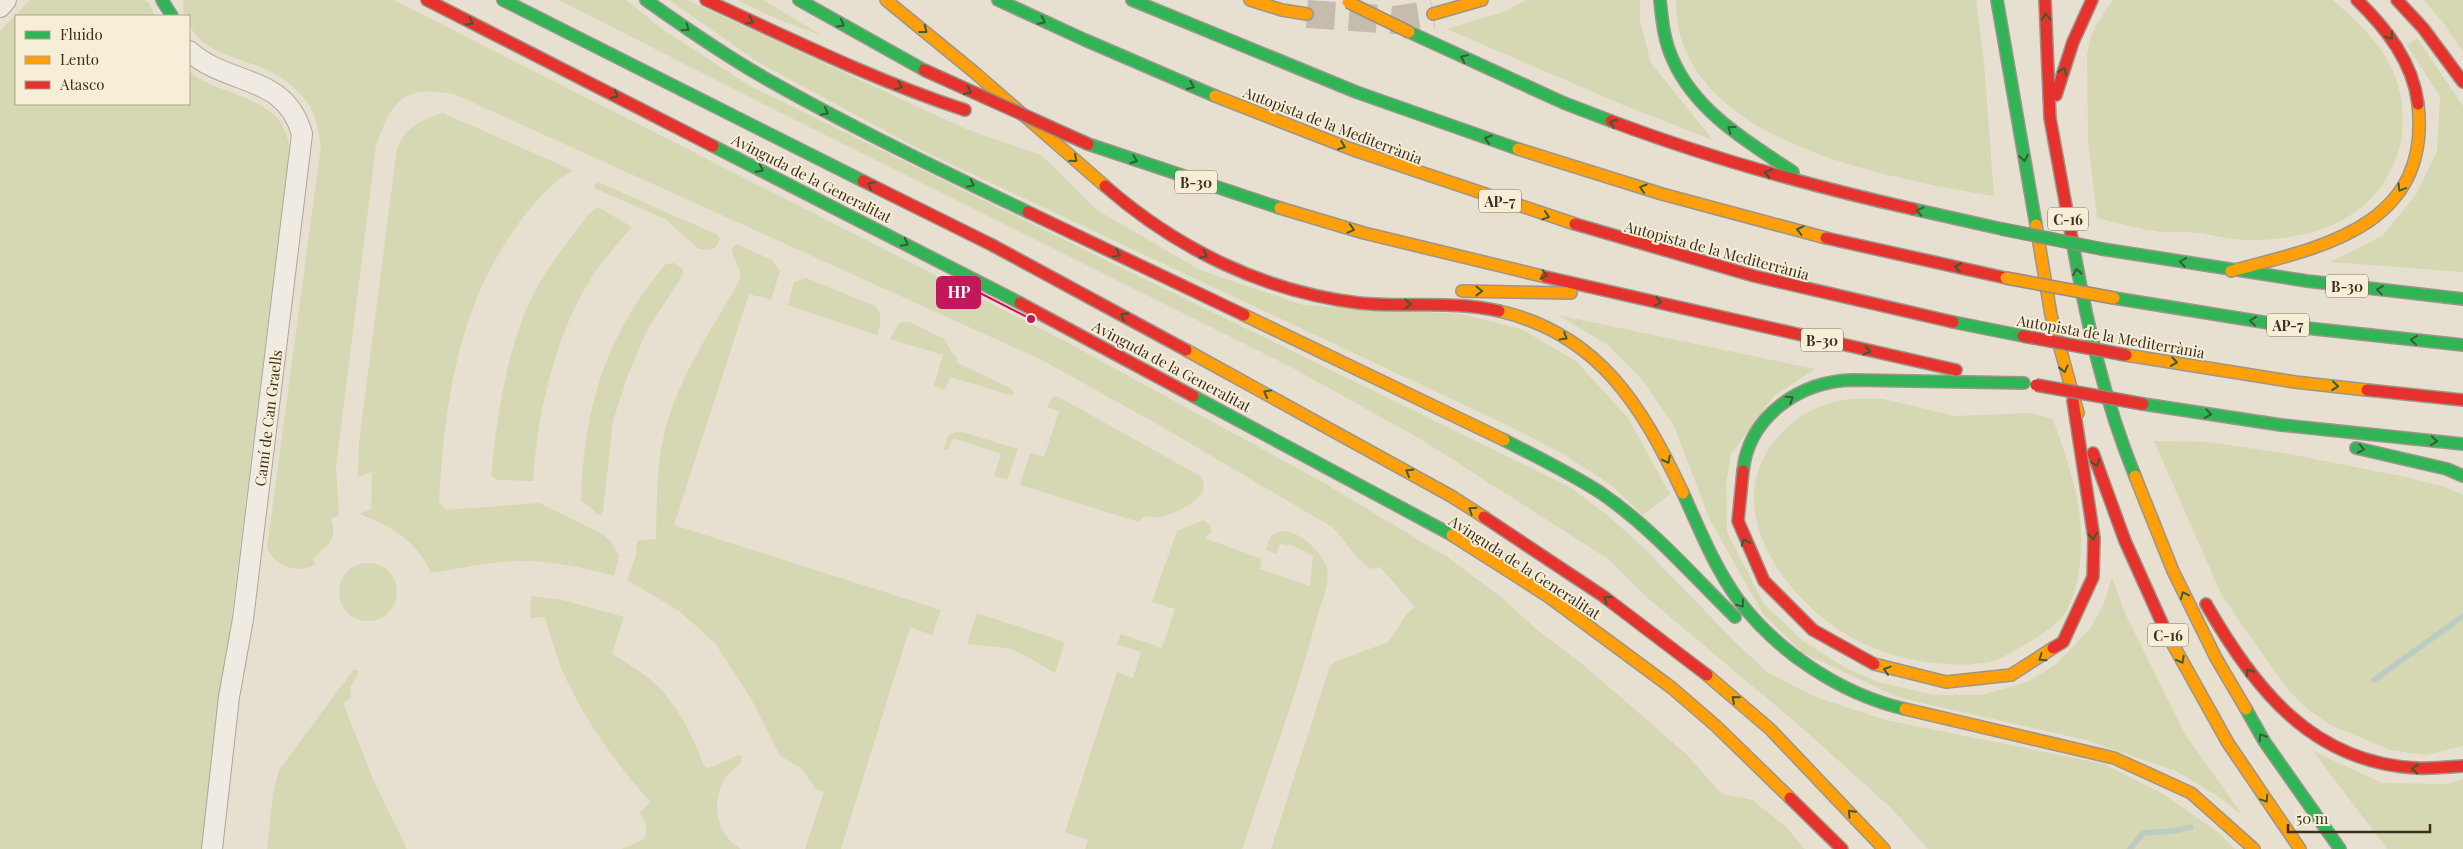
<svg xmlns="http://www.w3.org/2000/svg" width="2463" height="849" viewBox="0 0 2463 849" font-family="'Playfair Display',serif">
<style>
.green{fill:#d6d7b3}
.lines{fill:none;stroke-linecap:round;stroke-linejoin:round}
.stream{stroke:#bcccc2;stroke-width:5.5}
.highway-tunnel{stroke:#c5bcae;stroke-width:28;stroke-dasharray:28 14;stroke-linecap:butt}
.street-casing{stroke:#ada599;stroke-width:22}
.fast-casing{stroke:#9c958a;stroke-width:14}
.slow-casing{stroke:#9c958a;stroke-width:14}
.jam-casing{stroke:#9c958a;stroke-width:14}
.street{stroke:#efebe3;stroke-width:20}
.fast{stroke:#30b455;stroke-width:11}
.slow{stroke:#ff9f0a;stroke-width:11}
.jam{stroke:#e5322d;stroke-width:11}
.fast-bridge-casing{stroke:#928b80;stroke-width:14;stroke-linecap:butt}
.slow-bridge-casing{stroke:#928b80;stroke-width:14;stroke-linecap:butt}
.jam-bridge-casing{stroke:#928b80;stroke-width:14;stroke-linecap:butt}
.fast-bridge{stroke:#30b455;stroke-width:11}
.slow-bridge{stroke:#ff9f0a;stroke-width:11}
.jam-bridge{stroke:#e5322d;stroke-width:11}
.oneway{stroke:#385d33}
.labels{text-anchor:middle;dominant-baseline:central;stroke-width:4;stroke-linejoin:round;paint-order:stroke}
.shield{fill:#f7eed8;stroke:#756857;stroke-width:1}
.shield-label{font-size:14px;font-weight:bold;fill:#3d2e20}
.street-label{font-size:15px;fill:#3d2e20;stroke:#f7eed8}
.leader{fill:none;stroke:#c2185b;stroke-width:2}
.callout-dot{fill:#c2185b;stroke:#f7eed8;stroke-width:2}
.callout{fill:#c2185b;stroke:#c2185b;stroke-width:2}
.callout-label{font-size:16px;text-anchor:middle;font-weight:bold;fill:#fff}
</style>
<rect width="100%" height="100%" fill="#e7e0d1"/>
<g class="green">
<path d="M30,0H144L149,3L155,16H16V104H189V72C223,98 289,96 289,152L203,849H0V31Z"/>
<path d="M183,0H394L1059,338L1319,480L1447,557L1501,597L1536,629L1586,667L1686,754L1722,794L1752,800L1785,826L1805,849H1271L1330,666L1336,661L1386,643C1399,632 1401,616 1415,607L1380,567L1371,569C1354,558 1346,541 1332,527L1164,428L1042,360L454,94C403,85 392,100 376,146L336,467L339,516L331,518C338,541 328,544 313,559L316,565C297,573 276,568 267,548L321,145C318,128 315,109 302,96C295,88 282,77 272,72C247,59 189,52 189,16H184Z"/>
<path d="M559,0H626L662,29L750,86L1570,487L1607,515L1642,546L1735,642L1767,672L1815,697L1886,720L2104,764L2162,793L2219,833L2235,849H1928L1891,808L1801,727L1651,601L1608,559L1422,440L1291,367L767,106Z"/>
<path d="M669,0H687L966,129L1041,155L1097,210L1200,270L1303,305L1461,314L1521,329L1576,361L1628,418L1670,494L1643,515L1611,485L1565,455L1507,425L919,149L758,62Z"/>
<path d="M738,0H764L821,35L779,20Z"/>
<path d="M1526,0H1640V21L1651,63L1713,140L1623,105L1447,29L1506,11Z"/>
<path d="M1676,0H1976L1984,62L1994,196C1889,178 1674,142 1676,0Z"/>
<path d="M2113,0H2333C2354,19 2378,40 2390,65C2424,136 2388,211 2313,232C2296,237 2264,241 2246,240C2226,239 2206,233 2186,232C2177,231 2168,233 2160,232C2139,229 2118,223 2097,218L2088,140L2087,55L2090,39L2096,25Z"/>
<path d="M2424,0H2463V52L2446,26Z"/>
<path d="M2417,38L2463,106V272L2331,262L2382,236L2416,195L2437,151L2440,97L2407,45Z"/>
<path d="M443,113L572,170C569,175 562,176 557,181C538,196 521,219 508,239C456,317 444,411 439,502L446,510L539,503L604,535L611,542L619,556L614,576C585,568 554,561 523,561C493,561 461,568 431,573C416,540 393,527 359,514L371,509L372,472L358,477L359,442L397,148C406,127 422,119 443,113Z"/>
<path d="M598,182L718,235L720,239L716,247L710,250L699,249L665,219L596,189L594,187Z"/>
<path d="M598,207L632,227C613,248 593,272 580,297C551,354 537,419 533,481L497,480L491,476C496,423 504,370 522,320C536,281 564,246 589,214Z"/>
<path d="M737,244L772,260L780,271L771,300L749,294L674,525L941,610L932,635L910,627L841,849H805L824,792L816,789L800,767L780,756L750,697L715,643L679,611L627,580L636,555L637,541L656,539C657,496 656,452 671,411C687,364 716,323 740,279C742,266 732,261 732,248Z"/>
<path d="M674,263L683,269V274L646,332L626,380L613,421L603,511L600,516L581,500C584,408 605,335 666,264Z"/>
<path d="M806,278L875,306C883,316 881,323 877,335L788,305L794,282Z"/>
<path d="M1558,315L1815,369L1774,396L1731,454L1726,484L1727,532L1764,604L1803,641L1846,668L1878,682L1934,695H1982L2027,682L2055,665L2089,630L2103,606L2112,577L2125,613L2186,736L2243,816L2216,795L2176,771L2086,740L1900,698L1803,653L1763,614L1710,520L1674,426L1644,382L1608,345Z"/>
<path d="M910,322L944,339L953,354L958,358L956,362L1010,388L1014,392L1013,396L950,377L945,390L934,385L943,355L890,339L899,323Z"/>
<path d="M1057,396L1200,476C1216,496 1177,513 1161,517C1155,518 1148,515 1142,517L1139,522L1020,485L1030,453L1044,457L1059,411L1047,407L1052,397Z"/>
<path d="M1853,399H1883L1955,416L2031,413L2053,419C2063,448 2075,481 2079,511C2083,541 2082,582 2067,610C2059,624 2040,636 2026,644C2017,649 2006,656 1996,660C1978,666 1953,665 1934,663C1912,661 1885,653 1864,644C1800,614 1724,526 1766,454C1784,422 1816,402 1853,399Z"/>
<path d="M959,431L1018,449L1007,480L994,476L1001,454L953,438L948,450L944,449L948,436Z"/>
<path d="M2154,441L2209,442L2283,453L2401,476L2445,487L2463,495V746L2425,755L2391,750L2330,725L2305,707L2287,689L2222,596Z"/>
<path d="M1204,520L1211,526V533L1204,538L1262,559L1260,569L1310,586L1313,556L1293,546L1280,544L1276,554L1266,550C1273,509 1321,544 1327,569C1330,582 1322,602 1318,614C1297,693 1268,771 1242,849H1085L1088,840L1065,832L1117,672L1133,678L1141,652L1117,644L1121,634L1162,648L1175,609L1152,602L1177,531Z"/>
<circle cx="368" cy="592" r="29"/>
<path d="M532,596L563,600L624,617L612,654C625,662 639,670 651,680C676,701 693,736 704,766L709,768L739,755L742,756L741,763C710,782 708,830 741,849H621L643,840C649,828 647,823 639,813L650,802C620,767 592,731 571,689C559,666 552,641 545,617L531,618L530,605Z"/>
<path d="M977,613L1065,642L1055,673L1019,652L1006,648L967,644Z"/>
<path d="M354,669L359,672L350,687L351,698L343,703L375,784L407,849H267L273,794L279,770Z"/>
<path d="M2313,751L2382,783L2446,784L2463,779V849H2387Z"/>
</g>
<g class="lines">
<g class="stream">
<path d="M2374,680L2463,616"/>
<path d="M2130,849L2143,833L2174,831L2191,827"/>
</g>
<path class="highway-tunnel" d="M1307,14L1395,20L1433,14"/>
<defs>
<g id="street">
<path d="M0,7L6,0"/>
<path d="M189,51C229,87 285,73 302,134L243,619L229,697L212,849"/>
</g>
<g id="fast">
<path d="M162,0L172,16"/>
<path d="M503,0L863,181"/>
<path d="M646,0C684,27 723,54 763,77C849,126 938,169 1028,212"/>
<path d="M799,0L924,70"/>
<path d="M998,0L1085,40L1215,96"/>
<path d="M1132,0L1356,92L1518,149"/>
<path d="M1660,0C1662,20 1664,41 1673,60C1696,112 1748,142 1793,172"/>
<path d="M1997,0L2036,225"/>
<path d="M1409,32L1564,103L1611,121"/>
<path d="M1088,144L1280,208"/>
<path d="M713,146L1020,303"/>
<path d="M1913,209L2002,229"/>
<path d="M2072,239C2086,320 2104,400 2135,476"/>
<path d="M2102,249L2307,281L2463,299"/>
<path d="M2114,298L2288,326L2463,345"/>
<path d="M1953,322L2023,336"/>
<path d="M1193,396L1452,535"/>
<path d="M2143,404L2281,425L2463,444"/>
<path d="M1504,440C1537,457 1570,473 1601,493C1651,527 1692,575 1735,617"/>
<path d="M2356,448L2447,469L2463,476"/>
<path d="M1743,471C1749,416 1800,381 1853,380L2024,383"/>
<path d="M1683,493C1699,528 1714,566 1737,598C1776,651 1840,694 1905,709"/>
<path d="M2246,709L2264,741L2340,849"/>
</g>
<g id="slow">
<path d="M886,0L974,72L1105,186"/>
<path d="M1250,0L1282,10L1307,14"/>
<path d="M1433,14L1482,0"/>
<path d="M1215,96L1351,149L1575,224"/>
<path d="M1518,149L1662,194L1826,238"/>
<path d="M1280,208L1364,233L1546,277"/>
<path d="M2036,225L2051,315L2078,413"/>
<path d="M2231,271C2323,247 2432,226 2418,104"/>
<path d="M1462,291L1571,293"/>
<path d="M1499,311C1599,334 1642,406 1683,493"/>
<path d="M1244,315L1504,440"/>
<path d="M1186,350L1451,496L1484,517"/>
<path d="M2126,355L2295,382L2367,390"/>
<path d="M2135,476L2173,571L2216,658L2246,709"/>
<path d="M1452,535L1549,597L1672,688L1716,726L1790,798"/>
<path d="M2166,632L2228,743L2300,849"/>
<path d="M1874,664L1946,682L2011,675L2053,648"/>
<path d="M1707,675L1770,729L1884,849"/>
<path d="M1905,709L2114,758L2191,793L2254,849"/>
</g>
<g id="jam">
<path d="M427,0L713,146"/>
<path d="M706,0C791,39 876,81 965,110"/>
<path d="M2045,0L2050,118L2072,239"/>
<path d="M2357,0C2386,28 2413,62 2418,104"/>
<path d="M2397,0L2423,28L2463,82"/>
<path d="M2056,95L2073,42L2092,0"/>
<path d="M1611,121C1709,158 1811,186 1913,209"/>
<path d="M863,181L992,245L1186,350"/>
<path d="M1105,186C1176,248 1264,292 1359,303C1406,308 1452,300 1499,311"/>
<path d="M1028,212L1244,315"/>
<path d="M1575,224L1754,276L1953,322"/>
<path d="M1826,238L2006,278"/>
<path d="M1546,277L1956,370"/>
<path d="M1020,303L1193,396"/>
<path d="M2367,390L2463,400"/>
<path d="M2093,453L2125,541L2166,632"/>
<path d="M1743,471L1738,521L1764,581L1813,630L1874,664"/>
<path d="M1484,517L1603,596L1707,675"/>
<path d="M2206,604C2254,688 2312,763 2417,768C2432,769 2448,767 2463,766"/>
<path d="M2053,648L2063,642L2093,577L2094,538L2073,401"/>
<path d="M1790,798L1842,849"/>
</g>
</defs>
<use href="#street" class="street-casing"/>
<use href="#fast" class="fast-casing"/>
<use href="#slow" class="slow-casing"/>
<use href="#jam" class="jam-casing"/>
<use href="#street" class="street"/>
<use href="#fast" class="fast"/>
<use href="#slow" class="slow"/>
<use href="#jam" class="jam"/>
<defs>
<path id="fast-bridge" d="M2002,229L2102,249"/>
<g id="slow-bridge">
<path d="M1348,2L1409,32"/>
<path d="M2006,278L2114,298"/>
</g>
<g id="jam-bridge">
<path d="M924,70L1088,144"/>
<path d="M2023,336L2126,355"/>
<path d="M2036,385L2143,404"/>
</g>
</defs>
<use href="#fast-bridge" class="fast-bridge-casing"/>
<use href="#slow-bridge" class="slow-bridge-casing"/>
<use href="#jam-bridge" class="jam-bridge-casing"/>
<use href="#fast-bridge" class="fast-bridge"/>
<use href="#slow-bridge" class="slow-bridge"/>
<use href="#jam-bridge" class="jam-bridge"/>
</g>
<defs><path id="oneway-chevron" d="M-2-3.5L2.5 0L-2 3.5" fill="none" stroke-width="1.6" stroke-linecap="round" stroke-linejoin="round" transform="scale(1.25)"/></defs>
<g class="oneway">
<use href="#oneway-chevron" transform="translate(2046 17) rotate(-91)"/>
<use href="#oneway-chevron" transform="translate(750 21) rotate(26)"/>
<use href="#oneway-chevron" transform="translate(1042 21) rotate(25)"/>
<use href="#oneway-chevron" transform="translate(470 22) rotate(27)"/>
<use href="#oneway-chevron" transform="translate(841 24) rotate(29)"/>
<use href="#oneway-chevron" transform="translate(686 28) rotate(35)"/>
<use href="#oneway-chevron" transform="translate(924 30) rotate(38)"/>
<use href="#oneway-chevron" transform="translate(2390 36) rotate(53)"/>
<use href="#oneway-chevron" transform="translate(1464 58) rotate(-155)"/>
<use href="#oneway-chevron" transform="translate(2063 71) rotate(-71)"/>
<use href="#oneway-chevron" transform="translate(899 86) rotate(22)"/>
<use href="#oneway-chevron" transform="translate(1191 86) rotate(23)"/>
<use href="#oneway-chevron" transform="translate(968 91) rotate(25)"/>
<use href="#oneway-chevron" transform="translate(615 95) rotate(27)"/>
<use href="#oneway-chevron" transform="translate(825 112) rotate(28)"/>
<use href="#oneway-chevron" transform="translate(1613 123) rotate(-160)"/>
<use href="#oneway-chevron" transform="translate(1731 129) rotate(-144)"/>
<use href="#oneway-chevron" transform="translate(1488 139) rotate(-162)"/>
<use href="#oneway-chevron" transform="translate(1342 146) rotate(21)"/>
<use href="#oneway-chevron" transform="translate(2024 158) rotate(80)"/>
<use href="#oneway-chevron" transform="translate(1074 159) rotate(41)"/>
<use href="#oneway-chevron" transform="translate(1134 160) rotate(20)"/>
<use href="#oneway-chevron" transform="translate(760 169) rotate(27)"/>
<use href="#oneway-chevron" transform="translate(1768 173) rotate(-163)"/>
<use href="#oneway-chevron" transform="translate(971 184) rotate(26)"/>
<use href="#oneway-chevron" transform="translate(871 185) rotate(-154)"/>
<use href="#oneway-chevron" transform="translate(1643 188) rotate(-164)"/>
<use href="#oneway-chevron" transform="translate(2401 188) rotate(121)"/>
<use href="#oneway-chevron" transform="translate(1920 211) rotate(-167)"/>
<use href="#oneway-chevron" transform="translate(1546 216) rotate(18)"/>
<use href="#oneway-chevron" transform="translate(1351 229) rotate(15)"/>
<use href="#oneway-chevron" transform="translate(1800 230) rotate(-166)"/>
<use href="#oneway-chevron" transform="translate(905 243) rotate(27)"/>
<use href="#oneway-chevron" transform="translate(1117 254) rotate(26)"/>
<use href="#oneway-chevron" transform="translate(1204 255) rotate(27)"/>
<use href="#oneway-chevron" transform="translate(2183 262) rotate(-170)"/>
<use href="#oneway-chevron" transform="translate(1958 267) rotate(-168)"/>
<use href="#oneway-chevron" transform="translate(2077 272) rotate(-100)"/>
<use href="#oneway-chevron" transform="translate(1544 275) rotate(14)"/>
<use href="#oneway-chevron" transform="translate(2380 290) rotate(-174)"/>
<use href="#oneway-chevron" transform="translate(1479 291)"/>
<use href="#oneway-chevron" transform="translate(1658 302) rotate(13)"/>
<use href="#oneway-chevron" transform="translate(1408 304) rotate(-1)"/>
<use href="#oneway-chevron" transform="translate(1124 316) rotate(-152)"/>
<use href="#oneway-chevron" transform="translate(2253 321) rotate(-173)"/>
<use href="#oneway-chevron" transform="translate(1564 337) rotate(31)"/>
<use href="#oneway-chevron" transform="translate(2414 340) rotate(-174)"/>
<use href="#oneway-chevron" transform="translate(1867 351) rotate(13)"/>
<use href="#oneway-chevron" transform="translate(2174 362) rotate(9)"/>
<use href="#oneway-chevron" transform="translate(2064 369) rotate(76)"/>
<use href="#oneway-chevron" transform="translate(2335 386) rotate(6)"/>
<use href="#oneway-chevron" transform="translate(1267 393) rotate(-151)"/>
<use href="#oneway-chevron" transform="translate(1790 399) rotate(-34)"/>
<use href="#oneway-chevron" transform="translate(2208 414) rotate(9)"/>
<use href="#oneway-chevron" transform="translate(2434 441) rotate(5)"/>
<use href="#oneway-chevron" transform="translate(2361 449) rotate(13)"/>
<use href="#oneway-chevron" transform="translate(1667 460) rotate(63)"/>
<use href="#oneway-chevron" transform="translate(2096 463) rotate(70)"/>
<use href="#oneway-chevron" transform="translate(1409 472) rotate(-150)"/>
<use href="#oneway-chevron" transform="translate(1472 510) rotate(-147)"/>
<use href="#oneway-chevron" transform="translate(2093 536) rotate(82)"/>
<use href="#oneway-chevron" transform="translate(1745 542) rotate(-110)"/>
<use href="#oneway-chevron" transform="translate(2184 595) rotate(-115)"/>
<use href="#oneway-chevron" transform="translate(1607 599) rotate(-144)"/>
<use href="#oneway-chevron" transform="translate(1741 604) rotate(52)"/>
<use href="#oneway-chevron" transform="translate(2042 658) rotate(145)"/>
<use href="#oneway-chevron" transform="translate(2181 660) rotate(62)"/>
<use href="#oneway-chevron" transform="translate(1887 670) rotate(-162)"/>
<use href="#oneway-chevron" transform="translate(2249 672) rotate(-122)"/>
<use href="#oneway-chevron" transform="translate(1735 699) rotate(-139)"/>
<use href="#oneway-chevron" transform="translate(2262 737) rotate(-122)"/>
<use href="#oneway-chevron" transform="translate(2415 769) rotate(-177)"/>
<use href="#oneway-chevron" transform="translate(2265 799) rotate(56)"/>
<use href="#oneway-chevron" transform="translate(1851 813) rotate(-134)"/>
</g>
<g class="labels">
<g class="shield">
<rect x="1175" y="170.5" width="42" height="23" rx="4"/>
<rect x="1479" y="189.5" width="42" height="23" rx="4"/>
<rect x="2048" y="207.5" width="40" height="23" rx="4"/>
<rect x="2326" y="274.5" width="42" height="23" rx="4"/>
<rect x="2267" y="313.5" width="42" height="23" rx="4"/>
<rect x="1801" y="328.5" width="42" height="23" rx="4"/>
<rect x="2148" y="623.5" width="40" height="23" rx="4"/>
</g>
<g class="shield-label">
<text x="1196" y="182">B-30</text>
<text x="1500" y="201">AP-7</text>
<text x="2068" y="219">C-16</text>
<text x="2347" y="286">B-30</text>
<text x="2288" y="325">AP-7</text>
<text x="1822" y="340">B-30</text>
<text x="2168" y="635">C-16</text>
</g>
<g class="street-label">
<text transform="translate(1333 125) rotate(21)">Autopista de la Mediterrània</text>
<text transform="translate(812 178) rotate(27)">Avinguda de la Generalitat</text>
<text transform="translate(1717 250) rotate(15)">Autopista de la Mediterrània</text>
<text transform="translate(2111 336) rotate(10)">Autopista de la Mediterrània</text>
<text transform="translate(1172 366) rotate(28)">Avinguda de la Generalitat</text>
<text transform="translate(268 418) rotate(-83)">Camí de Can Graells</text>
<text transform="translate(1525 567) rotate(33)">Avinguda de la Generalitat</text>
</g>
</g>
<path class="leader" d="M1031 319L980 293"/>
<circle class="callout-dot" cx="1031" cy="319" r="5"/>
<rect class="callout" x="937" y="277" width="43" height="31" rx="5"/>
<g class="callout-label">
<text x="959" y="298">HP</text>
</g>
<rect x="15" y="15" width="175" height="90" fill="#f7eed8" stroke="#ada18e"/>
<rect x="25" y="31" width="25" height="8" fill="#30b455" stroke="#ada18e"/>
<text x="60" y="40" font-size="15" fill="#3d2e20">Fluido</text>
<rect x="25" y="56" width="25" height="8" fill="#ff9f0a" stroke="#ada18e"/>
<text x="60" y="65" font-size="15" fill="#3d2e20">Lento</text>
<rect x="25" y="81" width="25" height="8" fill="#e5322d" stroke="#ada18e"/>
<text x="60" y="90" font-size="15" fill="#3d2e20">Atasco</text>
<path d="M2288 824v8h142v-8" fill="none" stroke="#3d2e20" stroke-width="2.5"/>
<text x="2296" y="824" font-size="15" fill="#3d2e20" stroke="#f7eed8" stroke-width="4" paint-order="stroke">50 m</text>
</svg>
